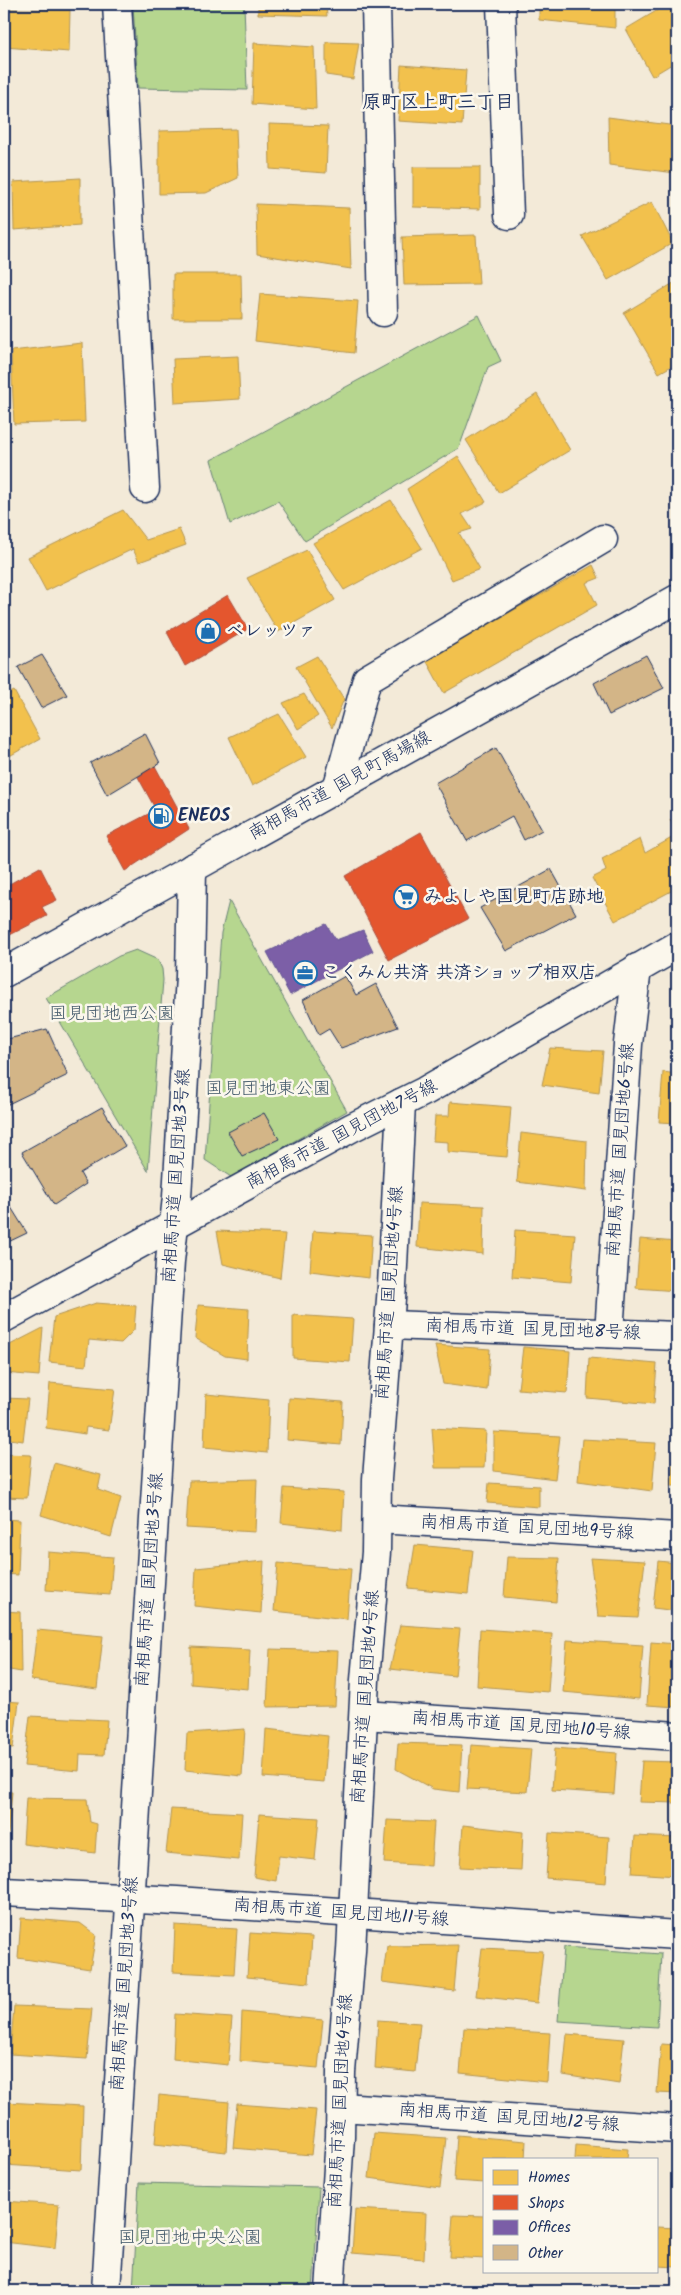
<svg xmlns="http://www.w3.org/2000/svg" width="681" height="2295" viewBox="0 0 681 2295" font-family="Kalam,'Klee One',sans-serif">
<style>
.green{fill:#b6d68f;stroke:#688276}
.homes{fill:#f2c14e;stroke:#b29553}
.shops{fill:#e4572e;stroke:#a84b3c}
.offices{fill:#7b5ea7;stroke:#5e5091}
.building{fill:#d3b587;stroke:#1b2f5e}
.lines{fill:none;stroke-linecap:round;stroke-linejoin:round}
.minor-casing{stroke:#1b2f5e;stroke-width:31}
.tertiary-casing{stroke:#1b2f5e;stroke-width:31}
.minor{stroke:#fbf7ec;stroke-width:28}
.tertiary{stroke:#fbf7ec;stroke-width:28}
.labels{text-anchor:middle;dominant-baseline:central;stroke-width:5;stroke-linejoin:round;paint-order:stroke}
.poi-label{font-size:18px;font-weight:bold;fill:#1b2f5e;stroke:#fbf7ec;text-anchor:start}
.street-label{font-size:18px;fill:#1b2f5e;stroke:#fbf7ec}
.park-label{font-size:18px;fill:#42596a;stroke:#fbf7ec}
.neighbourhood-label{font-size:19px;font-weight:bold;fill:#1b2f5e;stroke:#fbf7ec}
</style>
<rect width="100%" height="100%" fill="#f3ead8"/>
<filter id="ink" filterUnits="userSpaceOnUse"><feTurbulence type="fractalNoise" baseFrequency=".02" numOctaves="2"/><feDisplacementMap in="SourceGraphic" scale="10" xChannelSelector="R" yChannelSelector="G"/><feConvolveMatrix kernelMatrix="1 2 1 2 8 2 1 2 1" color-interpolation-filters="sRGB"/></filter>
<g filter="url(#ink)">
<g class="green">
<path d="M133,4H244L247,90L138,88Z"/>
<path d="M479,315L501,361L488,367L459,448L305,541L278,501L230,524L211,460Z"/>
<path d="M229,901L347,1111L231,1177L205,1160L221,933Z"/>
<path d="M136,950L158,960L162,969L163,980L148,1171L46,998L119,956Z"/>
<path d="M564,1947L661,1954L657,2027L558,2021Z"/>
<path d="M139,2183L319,2187L313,2291H133Z"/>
</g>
<g class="homes">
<path d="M258,4H326L327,16L258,14Z"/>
<path d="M539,4H615V28L539,20Z"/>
<path d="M668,4H677V61L652,76L626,29Z"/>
<path d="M4,9L70,10L69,52L4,47Z"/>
<path d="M326,42L359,43L353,79L326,75Z"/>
<path d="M254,43L314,47L316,109L252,104Z"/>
<path d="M401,65L466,70L462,125L398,121Z"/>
<path d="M608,117L677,126L676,173L609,165Z"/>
<path d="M269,124L328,126L326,173L270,169Z"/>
<path d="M236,129L238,178L206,193L159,194V131Z"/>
<path d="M413,167H480V209L413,207Z"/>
<path d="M80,178V225L14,230L13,182Z"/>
<path d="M652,202L673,243L608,280L582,236Z"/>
<path d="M256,204L349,208L351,269L257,254Z"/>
<path d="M476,235L479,284L404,285L402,237Z"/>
<path d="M173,274H241L242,319H173Z"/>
<path d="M677,281V363L659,373L624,313Z"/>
<path d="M260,294L358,301L354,353L255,341Z"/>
<path d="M82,343L85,422L14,424L11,351Z"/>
<path d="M238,356L240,399L175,403L173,359Z"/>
<path d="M537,394L570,450L499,493L466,440Z"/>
<path d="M458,456L486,502L462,514L472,529L459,533L480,569L452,580L407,489Z"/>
<path d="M391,500L422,548L344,590L313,543Z"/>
<path d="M123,510L146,540L179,529L186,545L139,562L133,549L46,591L28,557Z"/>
<path d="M307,550L335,600L278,632L247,578Z"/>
<path d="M593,565L599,578L586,583L597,605L444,693L426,660Z"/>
<path d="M317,656L344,699L332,728L296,667Z"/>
<path d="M14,691L40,739L4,759V696Z"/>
<path d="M304,694L318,716L298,729L283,703Z"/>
<path d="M279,714L306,757L252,786L229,737Z"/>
<path d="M677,817V833L670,820Z"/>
<path d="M677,835V888L615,921L592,878L606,871L602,859L640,839L645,853Z"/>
<path d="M550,1048L603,1051L599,1093L542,1085Z"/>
<path d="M663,1072L677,1074V1123L659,1122Z"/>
<path d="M450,1102L511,1107L507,1157L448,1152V1142L433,1141L435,1116H449Z"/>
<path d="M521,1133L587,1141L586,1191L517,1182Z"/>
<path d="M419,1203L484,1206L483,1254L417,1247Z"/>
<path d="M515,1230L575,1234L571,1282L512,1277Z"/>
<path d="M217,1231L285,1234L280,1278L223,1264Z"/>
<path d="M313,1231L372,1235L369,1278L310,1271Z"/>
<path d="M640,1239L677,1242V1298V1291L636,1288Z"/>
<path d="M96,1303L136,1306L134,1330L121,1343L89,1340L86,1366L49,1362L54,1317Z"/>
<path d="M198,1305L249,1309L247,1359L225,1356L195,1338Z"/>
<path d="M293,1315L353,1319L350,1362L293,1358Z"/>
<path d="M43,1328L39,1376L4,1373V1348Z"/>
<path d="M435,1345L490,1349L487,1390L443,1384Z"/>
<path d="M523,1347L570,1351L567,1393L518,1389Z"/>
<path d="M589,1358L657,1364L654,1404L587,1398Z"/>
<path d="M50,1383L115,1389L109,1430L86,1427L85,1434L46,1428Z"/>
<path d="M206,1394L269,1400L267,1453L204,1447Z"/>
<path d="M4,1398L28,1399L23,1441L4,1438Z"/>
<path d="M289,1398L343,1402L341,1445L287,1440Z"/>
<path d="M432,1428L486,1431L484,1468H435Z"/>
<path d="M494,1432L560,1436L555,1479L494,1471Z"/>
<path d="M582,1439L656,1443L652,1491L578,1481Z"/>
<path d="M675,1440L677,1441V1486H671Z"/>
<path d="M4,1454L31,1455L27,1498L4,1497Z"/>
<path d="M54,1463L101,1475L98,1490L121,1498L111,1537L41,1515Z"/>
<path d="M257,1479L255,1532L186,1528L189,1481Z"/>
<path d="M489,1483L539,1486V1507L487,1503Z"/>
<path d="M284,1488L344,1492L342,1530L281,1523Z"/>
<path d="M4,1519L20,1520L18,1575L4,1574Z"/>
<path d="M415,1545L473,1550L468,1594L408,1588Z"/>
<path d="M48,1552L113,1557L110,1595L46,1590Z"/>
<path d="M507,1557L559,1558L556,1602L504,1597Z"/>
<path d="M590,1558L645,1561L638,1618L598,1616Z"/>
<path d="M264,1561L261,1613L194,1606L196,1568Z"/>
<path d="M658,1561L677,1563V1611L653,1608Z"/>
<path d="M278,1563L351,1569L347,1619L274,1611Z"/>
<path d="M4,1611L20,1612L21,1672L4,1669Z"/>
<path d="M400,1625L460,1629L455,1676L390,1669Z"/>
<path d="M480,1629L552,1634L548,1692L477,1686Z"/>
<path d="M37,1630L103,1636L97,1689L31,1680Z"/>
<path d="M567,1640L643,1645L639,1699L563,1692Z"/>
<path d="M651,1642L677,1644V1707L647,1705Z"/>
<path d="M191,1647L250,1650L248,1689L191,1684Z"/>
<path d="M270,1649L338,1651L335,1706L267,1707Z"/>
<path d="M4,1701L19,1702L13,1748L4,1747Z"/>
<path d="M30,1716L107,1720L104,1755L80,1754L79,1771L24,1766Z"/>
<path d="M245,1729L242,1776L185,1770L187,1733Z"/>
<path d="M266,1729L328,1736L324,1782L263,1777Z"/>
<path d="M398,1743L462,1745L459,1792L433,1789L396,1769Z"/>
<path d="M471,1745L531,1749L527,1792L467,1789Z"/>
<path d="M555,1748L617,1753L614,1794L552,1790Z"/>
<path d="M642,1761L677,1762V1803L639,1802Z"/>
<path d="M4,1792H12L8,1834H4Z"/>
<path d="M26,1798L87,1799L90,1822L97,1824L95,1853L23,1844Z"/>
<path d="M171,1809L242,1813L239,1860L166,1853Z"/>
<path d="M259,1814L319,1818L315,1860L279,1856L276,1881L254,1877Z"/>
<path d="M387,1820L434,1822L431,1866L384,1863Z"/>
<path d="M463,1825L523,1832L521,1870L460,1867Z"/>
<path d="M549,1833L609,1837L606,1883L546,1878Z"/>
<path d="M635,1836L677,1838V1876L632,1873Z"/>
<path d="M21,1918L80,1923L96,1935L90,1969L18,1958Z"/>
<path d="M4,1921L7,1922L4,1964Z"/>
<path d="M175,1925L237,1929L234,1975L173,1972Z"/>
<path d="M250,1933L312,1937L309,1983L247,1977Z"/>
<path d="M458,1945L454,1991L382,1982L387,1946Z"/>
<path d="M482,1948L543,1951L537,2003L476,1996Z"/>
<path d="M677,1979V2010L673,2009Z"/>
<path d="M14,2006L92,2009L87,2059L10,2054Z"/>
<path d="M242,2012L323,2020L318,2068L240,2061Z"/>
<path d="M175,2014L232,2018L228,2065L173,2059Z"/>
<path d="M378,2020L420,2023L415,2072L375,2068Z"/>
<path d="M464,2028L550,2033L547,2082L460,2073Z"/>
<path d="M567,2034L624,2039L619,2084L563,2075Z"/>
<path d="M661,2044L677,2045V2094L657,2093Z"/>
<path d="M159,2095L229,2102L226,2152L155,2144Z"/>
<path d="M5,2102L83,2106L81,2170L4,2165Z"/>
<path d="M237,2104L316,2110L311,2155L233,2148Z"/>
<path d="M374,2133L446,2138L440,2188L369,2178Z"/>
<path d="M457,2135L526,2141L525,2159H485V2183L454,2181Z"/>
<path d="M576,2145L628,2149L627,2159H575Z"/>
<path d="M4,2201L59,2205L55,2248L4,2242Z"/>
<path d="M355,2209L426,2213L424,2259L352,2253Z"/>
<path d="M453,2215L485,2216V2259L450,2257Z"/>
<path d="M657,2227L677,2228V2267L657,2266Z"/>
</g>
<g class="shops">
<path d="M228,595L248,629L185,666L167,632Z"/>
<path d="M155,766L189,829L125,871L106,836L156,810L138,777Z"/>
<path d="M421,832L468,919L389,960L345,876Z"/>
<path d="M40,867L57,900L42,907L47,916L4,938V887Z"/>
</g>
<path class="offices" d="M326,924L336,940L363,930L373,951L290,995L267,952Z"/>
<g class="building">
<path d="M42,655L67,695L41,708L18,667Z"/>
<path d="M646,655L664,688L609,715L594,683Z"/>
<path d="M145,733L160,763L107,795L90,763Z"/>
<path d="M496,748L542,830L524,840L512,816L467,841L435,783Z"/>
<path d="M551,869L576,914L506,951L480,908Z"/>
<path d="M345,976L356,995L376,984L398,1027L341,1048L329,1029L319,1035L303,1000Z"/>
<path d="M47,1029L68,1075L4,1106V1040Z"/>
<path d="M102,1107L125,1146L80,1173L86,1184L54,1205L22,1152Z"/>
<path d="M264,1113L279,1139L242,1156L228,1132Z"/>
<path d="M4,1196L27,1233L4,1244Z"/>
</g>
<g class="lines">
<defs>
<g id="minor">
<path d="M117,4L145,488"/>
<path d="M376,4L383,312"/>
<path d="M501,4L509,215"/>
<path d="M337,789L367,679L603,539"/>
<path d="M4,1318L351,1128L425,1091L677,946"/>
<path d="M389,1325L677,1336"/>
<path d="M609,1333L628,1044L637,968"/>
<path d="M377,1519L677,1537"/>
<path d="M364,1715L677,1736"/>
<path d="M4,1892L177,1901L677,1935"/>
<path d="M341,2107L677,2129"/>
<path d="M330,2291L340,2137L341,2072L351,1951L365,1680L376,1552L377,1479L392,1286L401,1103"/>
</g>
<g id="tertiary">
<path d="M4,973L677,599"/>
<path d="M106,2291L170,1261L177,1197L190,976L192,868"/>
</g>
</defs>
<use href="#minor" class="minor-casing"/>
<use href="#tertiary" class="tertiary-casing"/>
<use href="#minor" class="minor"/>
<use href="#tertiary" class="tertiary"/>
</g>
</g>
<defs>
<symbol id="shop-ring" viewBox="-11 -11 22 22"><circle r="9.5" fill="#fbf7ec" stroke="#1f6fb2" stroke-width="1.5"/><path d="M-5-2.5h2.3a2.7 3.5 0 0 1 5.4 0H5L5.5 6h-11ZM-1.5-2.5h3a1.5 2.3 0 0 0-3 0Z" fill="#1f6fb2"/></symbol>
<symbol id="fuel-ring" viewBox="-11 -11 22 22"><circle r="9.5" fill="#fbf7ec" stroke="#1f6fb2" stroke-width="1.5"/><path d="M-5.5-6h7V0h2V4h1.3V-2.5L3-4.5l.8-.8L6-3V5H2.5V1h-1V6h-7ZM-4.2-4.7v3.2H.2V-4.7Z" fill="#1f6fb2"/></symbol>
<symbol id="supermarket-ring" viewBox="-11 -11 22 22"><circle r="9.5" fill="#fbf7ec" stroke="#1f6fb2" stroke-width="1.5"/><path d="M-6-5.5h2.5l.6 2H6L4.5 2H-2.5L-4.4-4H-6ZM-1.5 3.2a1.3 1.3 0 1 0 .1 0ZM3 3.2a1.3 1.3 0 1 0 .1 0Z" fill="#1f6fb2"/></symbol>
<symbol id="office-ring" viewBox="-11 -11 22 22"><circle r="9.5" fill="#fbf7ec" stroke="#1f6fb2" stroke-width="1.5"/><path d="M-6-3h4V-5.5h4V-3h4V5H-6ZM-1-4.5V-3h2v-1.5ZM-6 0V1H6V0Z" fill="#1f6fb2"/></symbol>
</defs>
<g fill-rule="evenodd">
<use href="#shop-ring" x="194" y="617" width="28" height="28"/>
<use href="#fuel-ring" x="147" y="802" width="28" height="28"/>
<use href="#supermarket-ring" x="392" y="883" width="28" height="28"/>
<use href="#office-ring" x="291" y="959" width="28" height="28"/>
</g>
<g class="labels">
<g class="poi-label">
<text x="226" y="631">ベレッツァ</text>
<text x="178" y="816">ENEOS</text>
<text x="424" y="897">みよしや国見町店跡地</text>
<text x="322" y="973">こくみん共済 共済ショップ相双店</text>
</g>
<g class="street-label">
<text transform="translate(340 786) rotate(-29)">南相馬市道 国見町馬場線</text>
<text transform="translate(342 1135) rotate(-28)">南相馬市道 国見団地7号線</text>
<text transform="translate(621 1150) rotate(-86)">南相馬市道 国見団地6号線</text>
<text transform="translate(177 1176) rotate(-86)">南相馬市道 国見団地3号線</text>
<text transform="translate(390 1293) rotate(-86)">南相馬市道 国見団地4号線</text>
<text transform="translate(533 1330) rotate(2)">南相馬市道 国見団地8号線</text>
<text transform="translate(527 1528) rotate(3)">南相馬市道 国見団地9号線</text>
<text transform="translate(150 1580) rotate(-86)">南相馬市道 国見団地3号線</text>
<text transform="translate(366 1697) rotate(-86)">南相馬市道 国見団地4号線</text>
<text transform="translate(521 1726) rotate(4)">南相馬市道 国見団地10号線</text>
<text transform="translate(341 1913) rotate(4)">南相馬市道 国見団地11号線</text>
<text transform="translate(125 1984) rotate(-86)">南相馬市道 国見団地3号線</text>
<text transform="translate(341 2101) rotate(-87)">南相馬市道 国見団地4号線</text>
<text transform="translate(509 2118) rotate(4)">南相馬市道 国見団地12号線</text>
</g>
<g class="park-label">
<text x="112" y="1014">国見団地西公園</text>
<text x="268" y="1089">国見団地東公園</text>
<text x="190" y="2238">国見団地中央公園</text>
</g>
<g class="neighbourhood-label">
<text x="438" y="103">原町区上町三丁目</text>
</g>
</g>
<rect width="681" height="2295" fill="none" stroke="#fbf7ec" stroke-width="20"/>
<rect x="10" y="10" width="661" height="2275" fill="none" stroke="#1b2f5e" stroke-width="2" filter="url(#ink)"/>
<rect x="483" y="2158" width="175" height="115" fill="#fbf7ec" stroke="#a1a7b3"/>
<rect x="493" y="2170" width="25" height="15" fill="#f2c14e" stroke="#a1a7b3"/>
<text x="528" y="2182" font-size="15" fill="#1b2f5e">Homes</text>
<rect x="493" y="2195" width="25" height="15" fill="#e4572e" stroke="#a1a7b3"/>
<text x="528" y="2208" font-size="15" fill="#1b2f5e">Shops</text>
<rect x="493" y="2220" width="25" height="15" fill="#7b5ea7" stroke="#a1a7b3"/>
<text x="528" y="2232" font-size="15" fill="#1b2f5e">Offices</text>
<rect x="493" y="2245" width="25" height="15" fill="#d3b587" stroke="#a1a7b3"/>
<text x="528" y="2258" font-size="15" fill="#1b2f5e">Other</text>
</svg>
